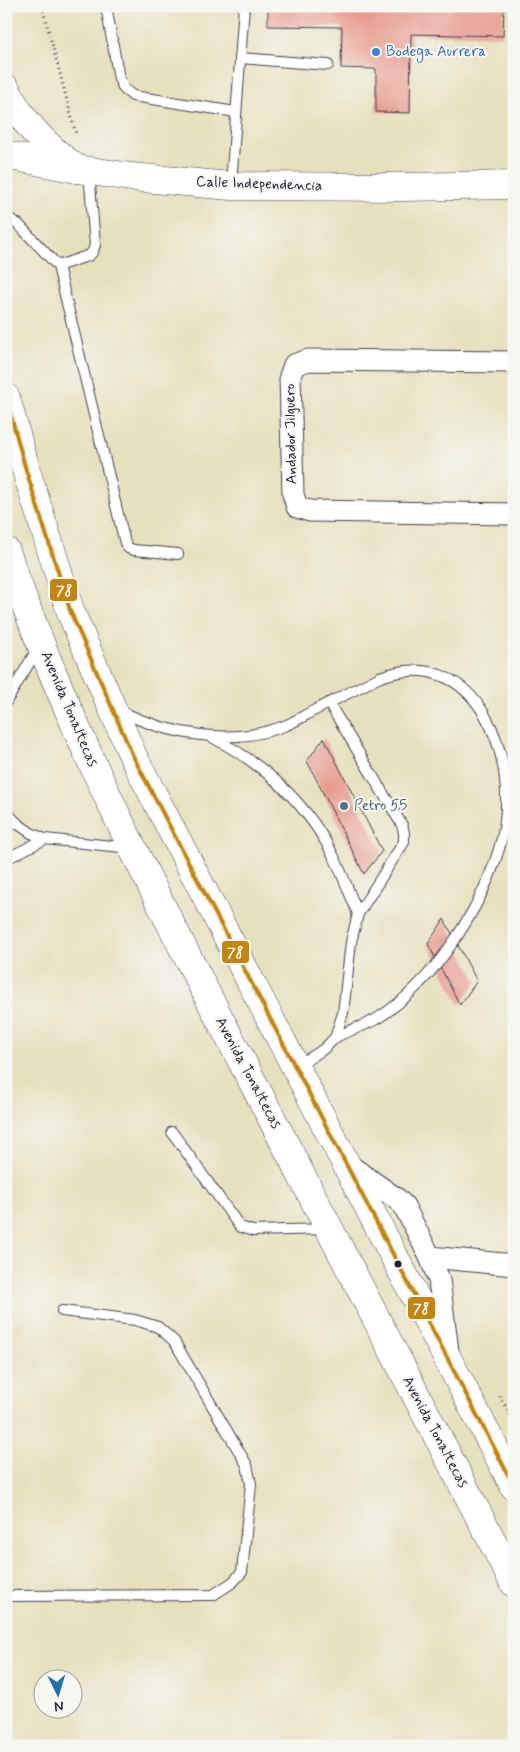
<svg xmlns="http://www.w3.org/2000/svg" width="520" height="1752" viewBox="0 0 520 1752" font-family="Mynerve,sans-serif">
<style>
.building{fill:#e89b8e}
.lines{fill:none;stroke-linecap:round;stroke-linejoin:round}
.lane-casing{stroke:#403e4e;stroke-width:12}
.street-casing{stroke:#403e4e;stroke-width:23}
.secondary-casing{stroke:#403e4e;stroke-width:29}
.primary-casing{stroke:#403e4e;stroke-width:29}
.path{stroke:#403e4e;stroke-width:3;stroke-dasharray:1 4;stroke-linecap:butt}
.lane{stroke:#fff;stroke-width:10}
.street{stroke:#fff;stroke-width:21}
.secondary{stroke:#fff;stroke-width:28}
.primary{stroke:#fff;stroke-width:28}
.bus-1-casing{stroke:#f6f6f2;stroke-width:8}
.bus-1{stroke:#c2850f;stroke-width:4}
.shop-dot{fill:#3f7fe0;stroke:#f6f6f2;stroke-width:2}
.service-dot{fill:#5c6f8a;stroke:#f6f6f2;stroke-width:2}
.bus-dot{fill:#22223b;stroke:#f6f6f2;stroke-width:2}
.labels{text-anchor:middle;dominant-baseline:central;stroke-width:4;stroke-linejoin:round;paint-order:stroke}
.shop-label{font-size:15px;fill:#366cbe;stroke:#f6f6f2;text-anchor:start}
.street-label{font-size:15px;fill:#22223b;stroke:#f6f6f2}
.service-label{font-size:15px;fill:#4e5e75;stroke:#f6f6f2;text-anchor:start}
.line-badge{stroke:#f6f6f2;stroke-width:2}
.badge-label{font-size:14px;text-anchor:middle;font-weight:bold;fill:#fff}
</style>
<rect width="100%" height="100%" fill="#f6f6f2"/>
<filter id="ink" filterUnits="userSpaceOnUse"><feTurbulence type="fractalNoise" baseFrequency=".02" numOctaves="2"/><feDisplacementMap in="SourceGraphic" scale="10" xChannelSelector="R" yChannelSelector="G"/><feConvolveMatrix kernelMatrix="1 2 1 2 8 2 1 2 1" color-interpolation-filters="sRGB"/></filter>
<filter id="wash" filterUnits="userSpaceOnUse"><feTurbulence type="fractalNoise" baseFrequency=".0096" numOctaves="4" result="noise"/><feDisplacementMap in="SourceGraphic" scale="20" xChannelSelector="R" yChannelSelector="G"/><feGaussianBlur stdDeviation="1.12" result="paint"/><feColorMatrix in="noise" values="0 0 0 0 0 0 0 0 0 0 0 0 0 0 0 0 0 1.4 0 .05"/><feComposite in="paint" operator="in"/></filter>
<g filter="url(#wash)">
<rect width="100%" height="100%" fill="#e7e0bd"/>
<g id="blocks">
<g class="building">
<path d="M268,6H504L503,36L411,34L410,113L376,112V69L341,68L342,27L268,26Z"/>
<path d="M324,738L382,851L364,874L307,761Z"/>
<path d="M444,919L477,981L460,1005L428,944Z"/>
</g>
</g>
</g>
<g filter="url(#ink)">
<use href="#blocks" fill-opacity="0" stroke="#403e4e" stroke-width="1"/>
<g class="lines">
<defs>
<g id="lane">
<path d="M106,6L119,79L124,89L133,96L236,112"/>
<path d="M240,58L328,65"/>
<path d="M231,185L244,6"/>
<path d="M6,217L18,224L58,266L125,543L128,548L134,550L178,554"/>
<path d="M58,266L90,255L93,251L95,245L89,172"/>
<path d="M6,702L38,648"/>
<path d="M329,703L402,825L404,833V842L358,914L351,942L343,1013L335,1038"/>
<path d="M120,711C169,735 232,746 284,726C295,722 305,715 315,710C337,699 358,688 380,677C479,642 520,760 502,838C493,874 475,910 454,941C434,970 408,999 378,1018C365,1026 349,1030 336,1037C331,1041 327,1047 322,1050C314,1056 305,1061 296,1066"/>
<path d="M210,736C265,765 308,803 336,861C344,878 351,897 358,914"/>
<path d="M6,812L18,824L31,833L45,839L131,848"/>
<path d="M6,859L45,839"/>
<path d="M172,1132L240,1227L253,1231L326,1229"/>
<path d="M6,1596L213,1595L233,1582L242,1572L251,1484L247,1465L174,1341L158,1327L135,1320L62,1311"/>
</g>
<g id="street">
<path d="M514,362L308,360L294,365L290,376L293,494L297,507L310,511L514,514"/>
<path d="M346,1163L397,1199L404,1206L430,1257L439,1280L448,1351"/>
<path d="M430,1257L514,1265"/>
</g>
<path id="secondary" d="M6,155L77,169L131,177L231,186L403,187L514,185"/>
<g id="primary">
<path d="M6,89C22,123 47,148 77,169"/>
<path d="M6,398L26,470L71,613L133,756L514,1486"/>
<path d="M6,551C69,733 160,905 249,1075C337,1244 425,1413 514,1583"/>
</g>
</defs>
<use href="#lane" class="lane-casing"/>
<use href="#street" class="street-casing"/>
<use href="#secondary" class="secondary-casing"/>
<use href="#primary" class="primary-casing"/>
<g class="path">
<path d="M42,6L76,134"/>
<path d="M500,1396L514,1422"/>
</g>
<use href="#lane" class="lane"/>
<use href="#street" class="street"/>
<use href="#secondary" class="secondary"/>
<use href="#primary" class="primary"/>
<defs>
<path id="bus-1" d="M6,398L26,470L71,613L133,756L514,1486"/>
</defs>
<use href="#bus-1" class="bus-1-casing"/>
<use href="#bus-1" class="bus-1"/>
</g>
</g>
<circle class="shop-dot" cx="376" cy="52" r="5"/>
<circle class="service-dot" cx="344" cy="806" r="5"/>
<circle class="bus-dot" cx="398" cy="1264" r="4.5"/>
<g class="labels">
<g class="shop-label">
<text x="386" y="52">Bodega Aurrera</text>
</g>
<g class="street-label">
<text transform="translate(259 184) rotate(2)">Calle Independencia</text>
<text transform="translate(291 434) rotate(-91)">Andador Jilguero</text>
<text transform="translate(69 709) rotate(67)">Avenida Tonaltecas</text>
<text transform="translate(248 1073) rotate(62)">Avenida Tonaltecas</text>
<text transform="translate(435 1432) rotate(62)">Avenida Tonaltecas</text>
</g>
<g class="service-label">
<text x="354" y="806">Petro 55</text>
</g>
</g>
<g class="line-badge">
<rect x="49" y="578" width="29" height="24" rx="5" fill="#c2850f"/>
<rect x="221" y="940" width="29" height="24" rx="5" fill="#c2850f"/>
<rect x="407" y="1296" width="29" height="24" rx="5" fill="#c2850f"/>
</g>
<g class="badge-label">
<text x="64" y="595">78</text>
<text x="235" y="957">78</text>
<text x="421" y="1313">78</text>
</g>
<rect width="520" height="1752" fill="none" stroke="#f6f6f2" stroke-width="25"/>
<g transform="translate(58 1694) rotate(175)"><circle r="24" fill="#f6f6f2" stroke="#a1a1a9"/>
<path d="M0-4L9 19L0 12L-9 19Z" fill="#1f6fb2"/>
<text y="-8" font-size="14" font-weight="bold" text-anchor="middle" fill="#22223b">N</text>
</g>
</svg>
